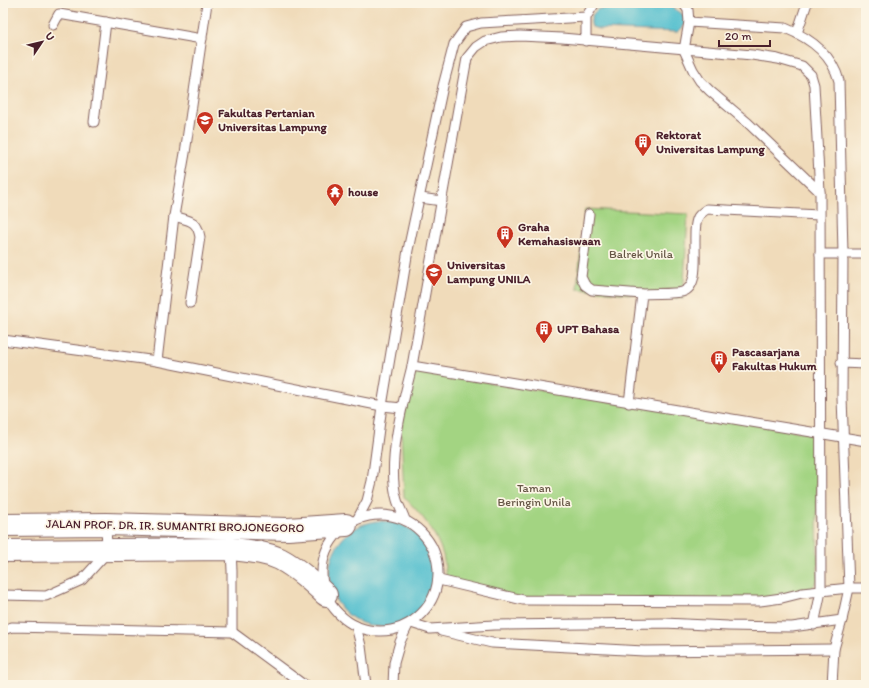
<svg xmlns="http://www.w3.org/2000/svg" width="869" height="688" viewBox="0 0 869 688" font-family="Itim,sans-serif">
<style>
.green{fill:#a3d482;stroke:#767a56}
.water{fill:#54c0cf;stroke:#4f707d}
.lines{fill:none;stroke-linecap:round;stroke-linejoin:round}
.lane-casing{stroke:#84615d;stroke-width:11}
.secondary-casing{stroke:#84615d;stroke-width:24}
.lane{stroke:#fff;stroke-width:9}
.secondary{stroke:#fff;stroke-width:22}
.labels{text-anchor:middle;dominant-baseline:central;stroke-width:3.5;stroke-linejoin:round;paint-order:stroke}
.poi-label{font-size:12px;font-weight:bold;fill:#4a1f2b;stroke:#fcf5e5;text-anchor:start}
.park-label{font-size:12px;fill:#655545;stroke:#fcf5e5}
.street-label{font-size:12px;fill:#4a1f2b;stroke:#fcf5e5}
</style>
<rect width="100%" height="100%" fill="#fcf5e5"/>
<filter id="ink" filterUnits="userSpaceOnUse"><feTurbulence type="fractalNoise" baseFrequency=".025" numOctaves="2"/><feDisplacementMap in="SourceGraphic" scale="8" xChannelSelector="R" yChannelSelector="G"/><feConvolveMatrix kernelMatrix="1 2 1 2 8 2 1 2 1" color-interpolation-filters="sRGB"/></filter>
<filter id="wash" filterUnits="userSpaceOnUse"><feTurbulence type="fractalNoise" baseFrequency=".012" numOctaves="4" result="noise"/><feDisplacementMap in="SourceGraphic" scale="16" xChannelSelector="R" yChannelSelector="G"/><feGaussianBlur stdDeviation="0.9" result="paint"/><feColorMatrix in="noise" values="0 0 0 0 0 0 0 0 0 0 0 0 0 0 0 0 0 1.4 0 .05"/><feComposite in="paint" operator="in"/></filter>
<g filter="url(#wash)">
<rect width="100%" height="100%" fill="#f0dbba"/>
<g class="green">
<path d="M585,209L688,214L683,299L577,289Z"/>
<path d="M416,371L816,434L818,579L812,588L759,600L525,599L446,580C445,572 445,563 443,555C436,531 421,514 404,497L401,430L405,408Z"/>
</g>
<g class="water">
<path d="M608,3H674V9C682,12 686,17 685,25L678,32L600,29L592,27C589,19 592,14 598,9L607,8Z"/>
<circle cx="382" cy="574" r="53"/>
</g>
</g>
<g filter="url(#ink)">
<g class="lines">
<defs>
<g id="lane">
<path d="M207,3L185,153L174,216L157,361L382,406L402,408"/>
<path d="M689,22L684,50L693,70L700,81L710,91L748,123L820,192"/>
<path d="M53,25L59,14L202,39"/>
<path d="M797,33L807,3"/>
<path d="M586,41V17"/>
<path d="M94,122L106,22"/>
<path d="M420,198L442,201"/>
<path d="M589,214L581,277L585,285L592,290L642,294"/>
<path d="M174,216C190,221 197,220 200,237L190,303"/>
<path d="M820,254H866"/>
<path d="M3,340L157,361"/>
<path d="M841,363L866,364"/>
<path d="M412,366L866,441"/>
<path d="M629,403L642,294C652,293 674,294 682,292C705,286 689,234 698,217C700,214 704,211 707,209L819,215"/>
<circle cx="380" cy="573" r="58"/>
<path d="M358,518L367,501L372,481L382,406L408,250L443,86L454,44L466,27L481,23L586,17L595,3"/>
<path d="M405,520C403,513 399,507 397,500C386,464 403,402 412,366L467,58L476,47L485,41L501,37L520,36L562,38L752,55L778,59L802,66L811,75L814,85L820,192L821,591L814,625"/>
<path d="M231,549L232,571V632"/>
<path d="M439,580L523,600L760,601L782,598L802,593L849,588H866"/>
<path d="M3,595L46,596L82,580L103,557L107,549L106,524"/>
<path d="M411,623L430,629L494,625L664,623L728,626L792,627L842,620L849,588L842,398L843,254L839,81C832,54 810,38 785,28L689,22L688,10L683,3"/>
<path d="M356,626L361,646L366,685"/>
<path d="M3,630L12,627L232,632L304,685"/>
<path d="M441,631L492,643L644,651L834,649"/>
<path d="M393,685L394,663L400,642L408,625"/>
<path d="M832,685L834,649L842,620"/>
</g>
<g id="secondary">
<path d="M3,525L106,524L288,529L346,525"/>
<path d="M3,551L231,549C248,551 265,552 280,559C297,568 312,582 326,595"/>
</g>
</defs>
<use href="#lane" class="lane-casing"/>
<use href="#secondary" class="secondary-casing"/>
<use href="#lane" class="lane"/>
<use href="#secondary" class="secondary"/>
</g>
</g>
<defs>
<symbol id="university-pin" viewBox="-11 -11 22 30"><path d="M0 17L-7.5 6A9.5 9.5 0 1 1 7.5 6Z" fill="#c8321e" stroke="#fcf5e5"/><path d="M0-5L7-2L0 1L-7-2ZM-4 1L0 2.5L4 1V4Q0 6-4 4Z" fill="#fff"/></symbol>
<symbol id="building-pin" viewBox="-11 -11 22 30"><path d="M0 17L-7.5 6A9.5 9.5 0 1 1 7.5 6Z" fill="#c8321e" stroke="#fcf5e5"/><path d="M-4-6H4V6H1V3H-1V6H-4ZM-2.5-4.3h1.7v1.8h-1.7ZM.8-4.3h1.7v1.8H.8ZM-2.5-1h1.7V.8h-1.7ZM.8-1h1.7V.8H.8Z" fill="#fff"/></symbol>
<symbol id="temple-pin" viewBox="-11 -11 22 30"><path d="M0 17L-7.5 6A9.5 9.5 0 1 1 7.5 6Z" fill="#c8321e" stroke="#fcf5e5"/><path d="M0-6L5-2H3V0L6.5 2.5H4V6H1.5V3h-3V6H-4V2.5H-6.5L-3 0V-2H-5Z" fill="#fff"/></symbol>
</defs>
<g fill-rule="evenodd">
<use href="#university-pin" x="195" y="110" width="20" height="27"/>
<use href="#building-pin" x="633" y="132" width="20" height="27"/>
<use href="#temple-pin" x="325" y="182" width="20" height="27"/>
<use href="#building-pin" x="495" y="224" width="20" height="27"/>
<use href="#university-pin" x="424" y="262" width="20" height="27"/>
<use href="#building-pin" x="534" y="319" width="20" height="27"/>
<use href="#building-pin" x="709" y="349" width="20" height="27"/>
</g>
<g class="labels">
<g class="poi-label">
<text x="218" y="113">Fakultas Pertanian<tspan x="218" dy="14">Universitas Lampung</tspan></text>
<text x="656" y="135">Rektorat<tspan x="656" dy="14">Universitas Lampung</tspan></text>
<text x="348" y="192">house</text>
<text x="518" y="227">Graha<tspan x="518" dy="14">Kemahasiswaan</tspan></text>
<text x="447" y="265">Universitas<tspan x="447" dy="14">Lampung UNILA</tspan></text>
<text x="557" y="329">UPT Bahasa</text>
<text x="732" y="352">Pascasarjana<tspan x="732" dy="14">Fakultas Hukum</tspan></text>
</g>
<g class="park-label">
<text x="641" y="254">Balrek Unila</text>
<text x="534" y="488">Taman<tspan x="534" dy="14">Beringin Unila</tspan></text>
</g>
<g class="street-label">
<text transform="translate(175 526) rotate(1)">JALAN PROF. DR. IR. SUMANTRI BROJONEGORO</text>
</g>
</g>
<rect width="869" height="688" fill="none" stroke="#fcf5e5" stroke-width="16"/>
<g transform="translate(42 42) rotate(55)" stroke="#fcf5e5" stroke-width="3" paint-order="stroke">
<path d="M0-3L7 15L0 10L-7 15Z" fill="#4a1f2b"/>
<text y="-6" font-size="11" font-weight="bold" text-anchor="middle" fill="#4a1f2b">U</text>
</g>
<path d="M719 40v6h51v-6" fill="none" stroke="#4a1f2b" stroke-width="2"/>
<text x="725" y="40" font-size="12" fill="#4a1f2b" stroke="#fcf5e5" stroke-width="3" paint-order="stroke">20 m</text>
</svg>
